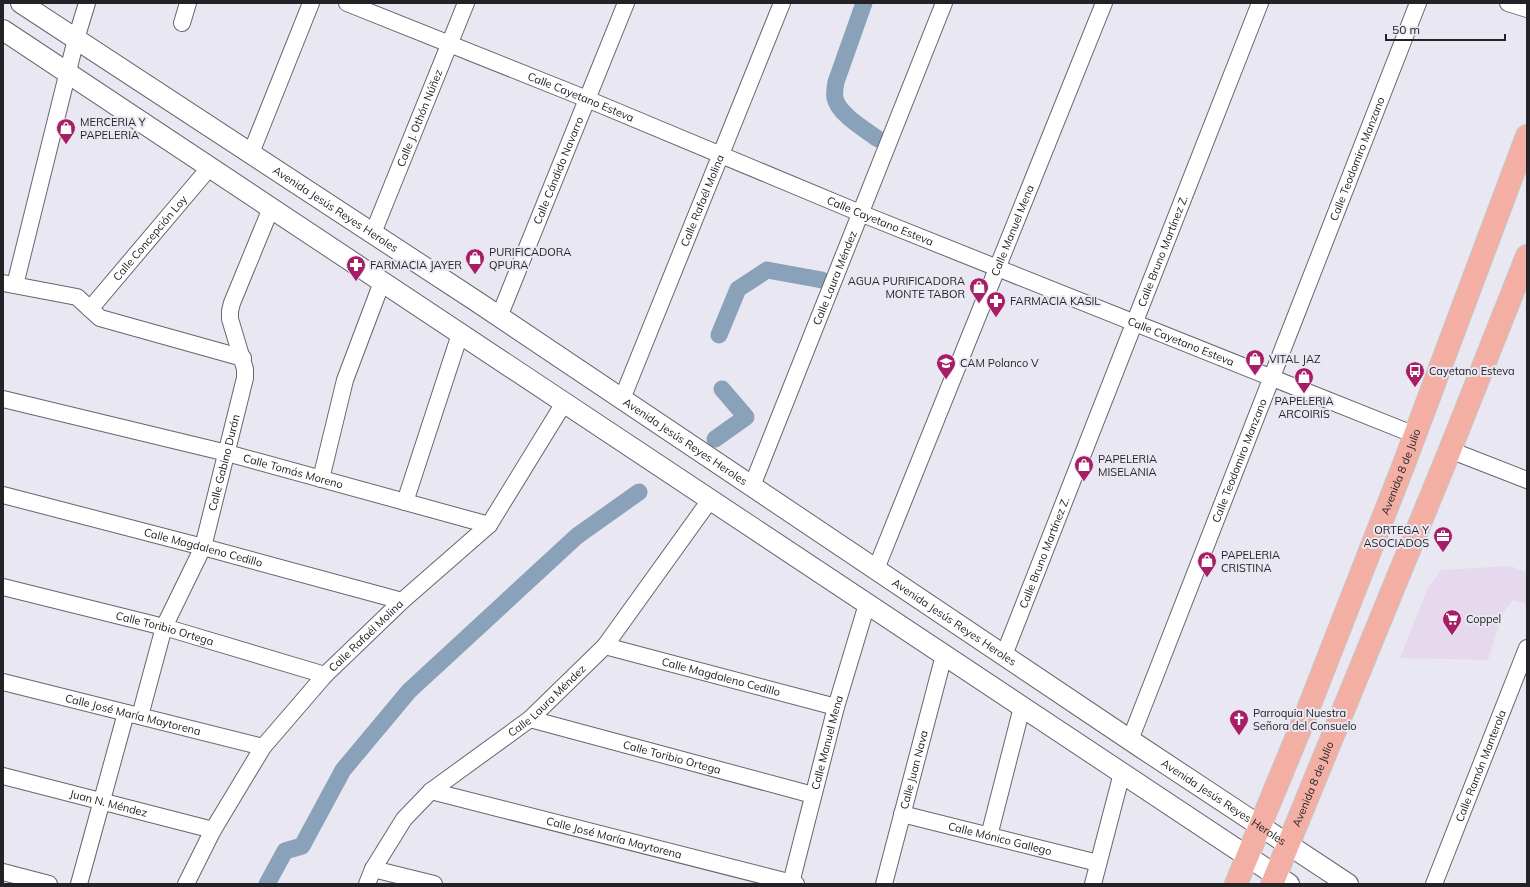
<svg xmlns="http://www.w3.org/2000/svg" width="1530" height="887" viewBox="0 0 1530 887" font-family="Mulish,sans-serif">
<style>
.commercial{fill:#e7d9ed}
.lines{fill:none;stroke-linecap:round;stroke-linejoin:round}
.canal{stroke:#89a1b9;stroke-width:17}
.minor-casing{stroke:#67656e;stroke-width:18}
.tertiary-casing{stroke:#67656e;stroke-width:22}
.primary-casing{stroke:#c6c6c7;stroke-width:24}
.minor{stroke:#fff;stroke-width:16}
.tertiary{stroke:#fff;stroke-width:20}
.primary{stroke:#f3afa4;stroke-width:22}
.labels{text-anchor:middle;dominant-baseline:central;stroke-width:4;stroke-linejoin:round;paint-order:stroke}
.street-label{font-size:11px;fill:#232226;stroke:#e9e7f2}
.poi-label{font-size:11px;fill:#232226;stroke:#e9e7f2;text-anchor:start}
</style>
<rect width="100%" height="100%" fill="#e9e7f2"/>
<path class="commercial" d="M1511,566L1527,573V604L1513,600L1503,613L1488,660L1400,658L1428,587L1438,575L1440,570Z"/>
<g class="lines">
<g class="canal">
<path d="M864,3L836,82C835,87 834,92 835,98C838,114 866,130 878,139"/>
<path d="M719,335L738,289L767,270L822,280"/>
<path d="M715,439L746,417L722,389"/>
<path d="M267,884L285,851L302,846L343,770L409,691L577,536L639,492"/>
</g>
<defs>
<g id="minor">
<path id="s1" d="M347,3L587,99L860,213L1415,435"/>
<path d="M1508,3L1527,9"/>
<path d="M182,23L188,3"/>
<path d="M251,153L311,3"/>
<path id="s2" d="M373,233L466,3"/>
<path d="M3,283L77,297L100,318L243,358"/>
<path d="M15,285L76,39L87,3"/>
<path id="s3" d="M90,309L210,167"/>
<path id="s4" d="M499,317L626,3"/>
<path id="s5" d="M3,399L227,453L489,525"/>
<path id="s6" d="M622,399L782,3"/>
<path d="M1450,450L1527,480"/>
<path d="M321,479L345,380L382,282"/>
<path id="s7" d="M752,486L944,3"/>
<path id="s8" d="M3,495L203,547L402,601"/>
<path d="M405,502L460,334"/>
<path id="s9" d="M876,569L1104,3"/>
<path id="s10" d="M3,587L164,627L325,675"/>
<path id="s11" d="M605,646L836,707"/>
<path id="s12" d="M1004,655L1260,3"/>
<path id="s13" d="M3,682L263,747"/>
<path id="s14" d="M140,716L164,627L203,547L245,378V369L230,319V311L232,303L271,208"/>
<path id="s15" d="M530,719L813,795"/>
<path id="s16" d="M1130,740L1418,3"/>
<path id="s17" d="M3,776L213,830"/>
<path id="s18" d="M431,791L796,884"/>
<path id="s19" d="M902,814L1098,863"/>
<path d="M989,836L1022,707"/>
<path d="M373,869L434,884"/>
<path d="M3,872L49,884"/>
<path id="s20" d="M791,883L836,707L867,604"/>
<path d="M79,884L126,713"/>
<path id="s21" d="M186,884L213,830L263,747L325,675L402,601L489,525L564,403"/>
<path id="s22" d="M367,884L373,869L404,819L431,791L530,719L605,646L710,500"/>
<path id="s23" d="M884,884L944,655"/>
<path d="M1093,884L1122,773"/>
<path id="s24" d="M1434,884L1527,648"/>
</g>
<g id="tertiary">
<path id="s25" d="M21,3L476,301L1139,746L1348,884"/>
<path d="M3,30L1289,884"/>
</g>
<g id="primary">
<path id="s26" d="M1236,884L1307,712L1404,464L1527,136"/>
<path id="s27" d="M1272,884L1450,450L1527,256"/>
</g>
</defs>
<use href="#minor" class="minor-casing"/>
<use href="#tertiary" class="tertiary-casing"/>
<use href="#primary" class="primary-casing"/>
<use href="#minor" class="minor"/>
<use href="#tertiary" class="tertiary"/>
<use href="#primary" class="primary"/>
</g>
<defs>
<symbol id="shop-pin" viewBox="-11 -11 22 30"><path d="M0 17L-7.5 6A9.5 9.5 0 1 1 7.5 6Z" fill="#a71e66" stroke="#e9e7f2"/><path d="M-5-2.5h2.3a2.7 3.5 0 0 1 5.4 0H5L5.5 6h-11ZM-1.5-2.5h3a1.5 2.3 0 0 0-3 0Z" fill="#fff"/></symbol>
<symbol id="pharmacy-pin" viewBox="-11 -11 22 30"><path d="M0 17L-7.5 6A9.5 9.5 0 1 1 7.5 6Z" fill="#a71e66" stroke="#e9e7f2"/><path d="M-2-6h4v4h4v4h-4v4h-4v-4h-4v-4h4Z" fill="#fff"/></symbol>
<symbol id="school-pin" viewBox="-11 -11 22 30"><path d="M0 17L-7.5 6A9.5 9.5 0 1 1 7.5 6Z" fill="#a71e66" stroke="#e9e7f2"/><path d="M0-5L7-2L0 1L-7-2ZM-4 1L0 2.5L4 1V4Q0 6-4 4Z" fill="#fff"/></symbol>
<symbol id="bus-pin" viewBox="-11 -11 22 30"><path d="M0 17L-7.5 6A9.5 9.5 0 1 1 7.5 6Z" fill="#a71e66" stroke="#e9e7f2"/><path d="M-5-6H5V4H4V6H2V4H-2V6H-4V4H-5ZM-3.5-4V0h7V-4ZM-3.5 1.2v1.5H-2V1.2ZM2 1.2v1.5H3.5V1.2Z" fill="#fff"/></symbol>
<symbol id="office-pin" viewBox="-11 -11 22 30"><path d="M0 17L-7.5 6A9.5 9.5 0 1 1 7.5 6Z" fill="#a71e66" stroke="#e9e7f2"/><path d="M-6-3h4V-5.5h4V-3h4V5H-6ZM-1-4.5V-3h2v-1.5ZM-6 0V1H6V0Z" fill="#fff"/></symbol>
<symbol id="supermarket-pin" viewBox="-11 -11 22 30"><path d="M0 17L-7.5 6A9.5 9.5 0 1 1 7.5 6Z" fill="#a71e66" stroke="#e9e7f2"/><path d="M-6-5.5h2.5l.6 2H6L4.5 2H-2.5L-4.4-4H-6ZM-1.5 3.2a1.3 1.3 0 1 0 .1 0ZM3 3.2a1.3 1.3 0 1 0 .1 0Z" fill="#fff"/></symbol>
<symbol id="church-pin" viewBox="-11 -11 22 30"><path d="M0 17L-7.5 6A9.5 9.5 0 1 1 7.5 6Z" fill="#a71e66" stroke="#e9e7f2"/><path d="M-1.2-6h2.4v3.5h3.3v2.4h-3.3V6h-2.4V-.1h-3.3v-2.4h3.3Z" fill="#fff"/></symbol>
</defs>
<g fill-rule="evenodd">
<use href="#shop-pin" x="55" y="117" width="22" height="30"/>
<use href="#shop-pin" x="464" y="247" width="22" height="30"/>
<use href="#pharmacy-pin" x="345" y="254" width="22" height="30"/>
<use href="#shop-pin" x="968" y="276" width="22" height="30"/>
<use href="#pharmacy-pin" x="985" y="290" width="22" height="30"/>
<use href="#shop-pin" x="1244" y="348" width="22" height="30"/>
<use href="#school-pin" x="935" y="352" width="22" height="30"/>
<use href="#bus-pin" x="1404" y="360" width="22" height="30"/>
<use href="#shop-pin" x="1293" y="366" width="22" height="30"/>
<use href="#shop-pin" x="1073" y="454" width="22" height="30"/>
<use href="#office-pin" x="1432" y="525" width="22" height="30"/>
<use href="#shop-pin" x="1196" y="550" width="22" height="30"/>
<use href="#supermarket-pin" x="1441" y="608" width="22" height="30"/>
<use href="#church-pin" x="1228" y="708" width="22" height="30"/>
</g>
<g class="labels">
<g class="street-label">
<text stroke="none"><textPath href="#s1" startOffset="252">Calle Cayetano Esteva</textPath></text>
<text stroke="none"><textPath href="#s2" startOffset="124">Calle J. Othón Núñez</textPath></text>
<text stroke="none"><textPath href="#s16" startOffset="624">Calle Teodomiro Manzano</textPath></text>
<text stroke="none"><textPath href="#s4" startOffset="158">Calle Cándido Navarro</textPath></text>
<text stroke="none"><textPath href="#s6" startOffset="214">Calle Rafaél Molina</textPath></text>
<text stroke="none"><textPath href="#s25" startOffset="376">Avenida Jesús Reyes Heroles</textPath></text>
<text stroke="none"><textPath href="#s1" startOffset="576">Calle Cayetano Esteva</textPath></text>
<text stroke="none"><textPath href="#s9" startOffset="365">Calle Manuel Mena</textPath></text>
<text stroke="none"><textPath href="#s3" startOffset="93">Calle Concepción Loy</textPath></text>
<text stroke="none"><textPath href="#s12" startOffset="434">Calle Bruno Martínez Z.</textPath></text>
<text stroke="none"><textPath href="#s7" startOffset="224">Calle Laura Méndez</textPath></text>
<text stroke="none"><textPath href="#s1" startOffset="900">Calle Cayetano Esteva</textPath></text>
<text stroke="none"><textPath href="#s25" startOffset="796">Avenida Jesús Reyes Heroles</textPath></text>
<text stroke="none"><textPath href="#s16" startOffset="300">Calle Teodomiro Manzano</textPath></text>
<text stroke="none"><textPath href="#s14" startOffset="268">Calle Gabino Durán</textPath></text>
<text stroke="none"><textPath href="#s5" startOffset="299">Calle Tomás Moreno</textPath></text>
<text stroke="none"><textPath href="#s26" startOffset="444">Avenida 8 de Julio</textPath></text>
<text stroke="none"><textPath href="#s8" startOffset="207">Calle Magdaleno Cedillo</textPath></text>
<text stroke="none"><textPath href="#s12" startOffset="110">Calle Bruno Martínez Z.</textPath></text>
<text stroke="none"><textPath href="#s25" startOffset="1120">Avenida Jesús Reyes Heroles</textPath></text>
<text stroke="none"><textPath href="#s10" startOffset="167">Calle Toribio Ortega</textPath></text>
<text stroke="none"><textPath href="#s21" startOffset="309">Calle Rafaél Molina</textPath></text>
<text stroke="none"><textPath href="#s11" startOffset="120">Calle Magdaleno Cedillo</textPath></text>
<text stroke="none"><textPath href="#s22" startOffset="261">Calle Laura Méndez</textPath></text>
<text stroke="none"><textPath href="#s13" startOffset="134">Calle José María Maytorena</textPath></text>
<text stroke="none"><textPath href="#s20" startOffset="145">Calle Manuel Mena</textPath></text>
<text stroke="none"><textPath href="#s15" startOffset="147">Calle Toribio Ortega</textPath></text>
<text stroke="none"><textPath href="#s24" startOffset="127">Calle Ramón Manterola</textPath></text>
<text stroke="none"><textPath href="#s23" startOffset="118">Calle Juan Nava</textPath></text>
<text stroke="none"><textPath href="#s27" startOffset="108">Avenida 8 de Julio</textPath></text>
<text stroke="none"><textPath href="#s25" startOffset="1444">Avenida Jesús Reyes Heroles</textPath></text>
<text stroke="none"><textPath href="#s17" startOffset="109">Juan N. Méndez</textPath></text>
<text stroke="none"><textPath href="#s18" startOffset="189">Calle José María Maytorena</textPath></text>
<text stroke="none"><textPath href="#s19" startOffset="101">Calle Mónico Gallego</textPath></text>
</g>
<g class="poi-label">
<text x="80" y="122">MERCERIA Y<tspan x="80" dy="13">PAPELERIA</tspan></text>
<text x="489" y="252">PURIFICADORA<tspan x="489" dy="13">QPURA</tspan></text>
<text x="370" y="265">FARMACIA JAYER</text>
<text x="965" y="281" text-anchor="end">AGUA PURIFICADORA<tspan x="965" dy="13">MONTE TABOR</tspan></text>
<text x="1010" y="301">FARMACIA KASIL</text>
<text x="1269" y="359">VITAL JAZ</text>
<text x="960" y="363">CAM Polanco V</text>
<text x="1429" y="371">Cayetano Esteva</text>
<text x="1304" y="401" text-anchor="middle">PAPELERIA<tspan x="1304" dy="13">ARCOIRIS</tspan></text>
<text x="1098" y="459">PAPELERIA<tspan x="1098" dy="13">MISELANIA</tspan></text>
<text x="1429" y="530" text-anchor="end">ORTEGA Y<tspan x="1429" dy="13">ASOCIADOS</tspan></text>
<text x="1221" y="555">PAPELERIA<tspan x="1221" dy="13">CRISTINA</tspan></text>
<text x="1466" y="619">Coppel</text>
<text x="1253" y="713">Parroquia Nuestra<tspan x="1253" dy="13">Señora del Consuelo</tspan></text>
</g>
</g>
<rect width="1530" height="887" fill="none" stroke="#232226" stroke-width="8"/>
<path d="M1386 34v6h119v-6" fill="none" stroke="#232226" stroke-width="2"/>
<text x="1392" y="34" font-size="12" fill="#232226" stroke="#e9e7f2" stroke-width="3" paint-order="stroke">50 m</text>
</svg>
